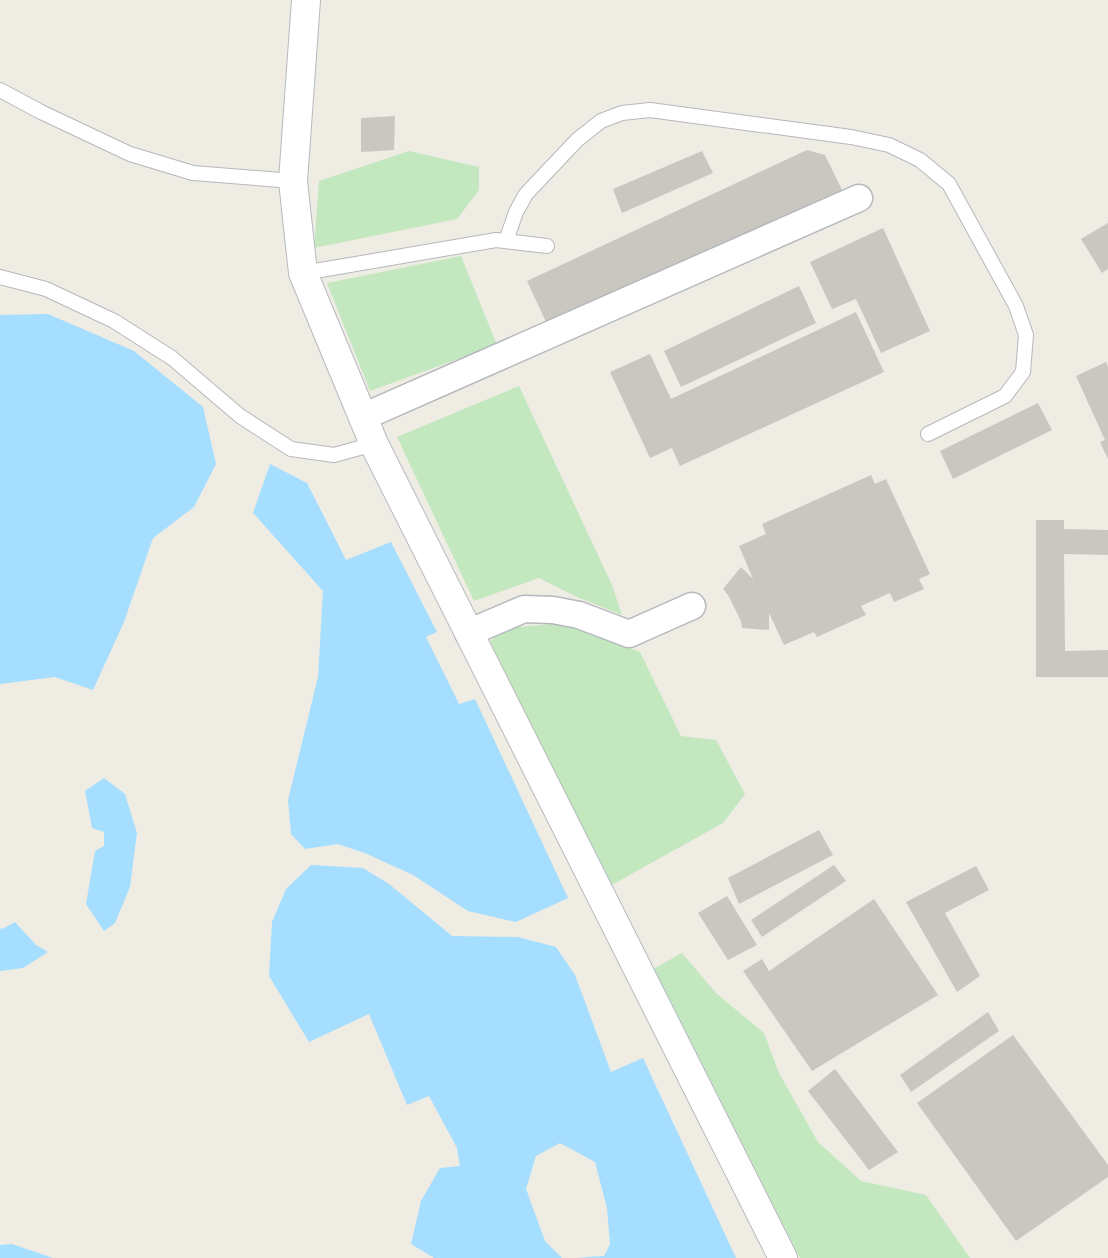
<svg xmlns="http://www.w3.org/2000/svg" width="1108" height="1258" viewBox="0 0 1108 1258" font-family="Figtree,sans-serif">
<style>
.green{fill:#c3e8c0}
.water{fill:#a5deff}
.building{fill:#cac7c1}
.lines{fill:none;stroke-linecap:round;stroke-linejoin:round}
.lane-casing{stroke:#b5b8bc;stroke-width:16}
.street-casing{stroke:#b5b8bc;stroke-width:29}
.secondary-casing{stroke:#b6babf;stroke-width:30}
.lane{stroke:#fff;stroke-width:14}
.street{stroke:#fff;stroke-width:26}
.secondary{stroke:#fff;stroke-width:28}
</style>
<rect width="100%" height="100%" fill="#efece4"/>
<g class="green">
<path d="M409,151L479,167V190L457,219L314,248L319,181Z"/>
<path d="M461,256L497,345L370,391L327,283Z"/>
<path d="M519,386L612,585L622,615L577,597L539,578L474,601L397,437Z"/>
<path d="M572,622L598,636L640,652L681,736L716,740L745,794L723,823L610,886L490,641L507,628Z"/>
<path d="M682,953L716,993L764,1033L779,1073L818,1142L861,1181L926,1195L970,1258H800L653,969Z"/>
</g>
<g class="water">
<path d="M48,314L134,351L203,407L216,464L194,507L153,538L124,622L93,690L55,677L0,684V315Z"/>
<path d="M270,464L307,483L346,560L391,542L437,632L426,637L459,704L475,699L568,898L516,922L468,911L413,875L367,854L338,844L305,849L291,834L288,800L318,677L323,591L253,513Z"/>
<path d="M104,778L125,794L137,833L130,887L115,923L104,931L86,904L95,851L104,846V832L92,828L85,791Z"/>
<path d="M311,865L363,868L389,884L452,936L518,937L556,947L575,975L611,1072L643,1058L736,1258H577L587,1257L604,1256L610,1244L607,1208L595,1162L560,1143L536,1156L526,1189L545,1241L562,1258H434L411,1244L421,1201L440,1168L460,1166L457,1148L429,1096L407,1105L369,1014L309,1042L269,976L272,922L286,889Z"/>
<path d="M15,922L36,945L48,952L23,968L0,971V928L2,929Z"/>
<path d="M12,1244L53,1258H0V1245Z"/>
</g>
<g class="building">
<path d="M395,116L394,150L361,152V118Z"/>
<path d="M807,150L825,155L842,190L547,324L527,281Z"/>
<path d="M702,151L713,173L622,213L613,189Z"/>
<path d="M1108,223V269L1102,273L1081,239Z"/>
<path d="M883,228L930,331L881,353L856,299L832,309L810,262Z"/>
<path d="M799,286L816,323L681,387L664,351Z"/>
<path d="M856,312L884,372L680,466L672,448L650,458L610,372L650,354L671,399Z"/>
<path d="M1106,362L1108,367V459L1100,442L1105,440L1076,376Z"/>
<path d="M1038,403L1052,430L953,479L940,451Z"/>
<path d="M871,475L875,484L886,479L930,574L919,579L924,589L894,602L890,593L861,606L866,615L817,637L814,632L784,645L769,613V630L742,628L741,621L728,595L723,589L741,567L753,579L739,546L766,534L762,524Z"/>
<path d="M1036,520H1064V529L1108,530V555L1064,554L1065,651L1108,650V677H1036Z"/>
<path d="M819,830L833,855L739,904L728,878Z"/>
<path d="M834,865L846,881L762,937L751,920Z"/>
<path d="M976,866L989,890L945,913L980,976L957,992L906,902Z"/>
<path d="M727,896L757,945L728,960L698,913Z"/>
<path d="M874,899L938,995L812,1071L743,971L762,959L769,971Z"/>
<path d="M988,1012L999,1031L911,1092L900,1075Z"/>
<path d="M1013,1035L1108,1165V1177L1016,1241L917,1103Z"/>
<path d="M835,1069L898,1152L869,1170L808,1091Z"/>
</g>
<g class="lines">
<defs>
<g id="lane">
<path d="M0,90L41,112L130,154L193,173L293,181"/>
<path d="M506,241L516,212L526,194L577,140L601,121L622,113L650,110L851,137L889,145L920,160L949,184L1016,306L1026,335L1023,372L1005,396L928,434"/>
<path d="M303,273L496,240L547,246"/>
<path d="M0,277L46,289L114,321L172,358L240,416L291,449L334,455L374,444"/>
</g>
<g id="street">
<path d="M363,417L859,198"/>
<path d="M468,633L524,609L553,610L579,615L629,634L692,606"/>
</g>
<path id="secondary" d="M306,0L293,181L303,273L374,444L783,1258"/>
</defs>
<use href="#lane" class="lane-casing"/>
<use href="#street" class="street-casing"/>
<use href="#secondary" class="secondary-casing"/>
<use href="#lane" class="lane"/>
<use href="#street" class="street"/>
<use href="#secondary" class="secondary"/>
</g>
</svg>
